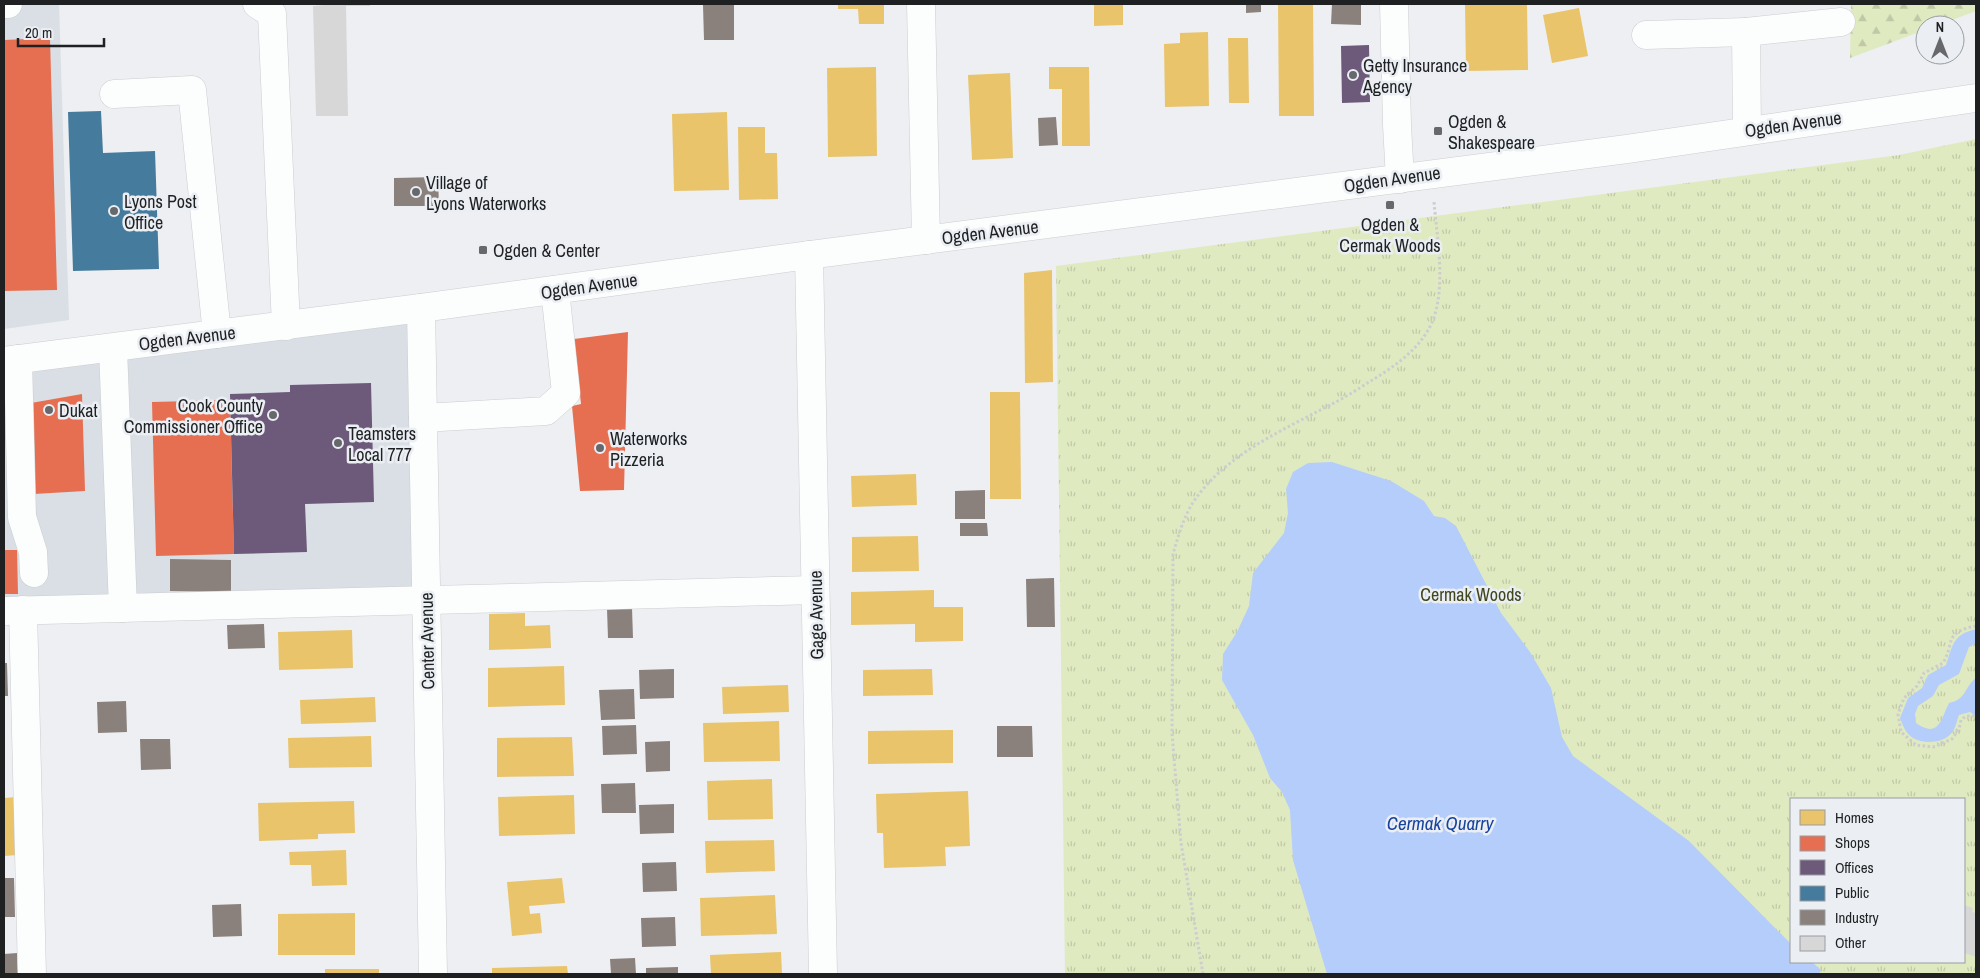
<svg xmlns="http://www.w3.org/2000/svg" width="1980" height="978" viewBox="0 0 1980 978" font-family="'Archivo Narrow',sans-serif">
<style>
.built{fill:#d9dfe5}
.forest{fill:url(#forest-firs)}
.park{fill:url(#park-tufts);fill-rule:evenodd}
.water{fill:#b4cdfa}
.homes{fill:#e9c46a}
.shops{fill:#e76f51}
.offices{fill:#6d597a}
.public{fill:#457b9d}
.industry{fill:#8a817c}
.building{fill:#d7d7d8}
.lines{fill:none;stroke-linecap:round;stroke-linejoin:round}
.minor-casing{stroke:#cccdcf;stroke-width:29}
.major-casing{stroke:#cccdcf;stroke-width:29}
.path{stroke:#cccdce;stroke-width:3;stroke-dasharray:2.5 2.5;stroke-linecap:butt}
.minor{stroke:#fcfdfd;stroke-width:28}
.major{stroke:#fcfdfd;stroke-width:28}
.poi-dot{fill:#67686b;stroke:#ebeff4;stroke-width:2}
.labels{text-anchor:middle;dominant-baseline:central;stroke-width:5;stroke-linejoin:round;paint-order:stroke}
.poi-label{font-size:18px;fill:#1f2022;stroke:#ebeff4;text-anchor:start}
.street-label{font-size:18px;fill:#1f2022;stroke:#ebeff4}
.park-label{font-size:18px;fill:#3f461e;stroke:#ebeff4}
.water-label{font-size:19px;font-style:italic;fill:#17439d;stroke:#ebeff4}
</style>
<defs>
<pattern id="forest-firs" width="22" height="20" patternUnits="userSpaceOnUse" patternTransform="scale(1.25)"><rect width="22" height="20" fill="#e0eac1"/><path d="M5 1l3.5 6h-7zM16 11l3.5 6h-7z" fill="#c0c8a6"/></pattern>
<pattern id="park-tufts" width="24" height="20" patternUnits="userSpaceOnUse" patternTransform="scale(1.25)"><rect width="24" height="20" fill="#e0eac1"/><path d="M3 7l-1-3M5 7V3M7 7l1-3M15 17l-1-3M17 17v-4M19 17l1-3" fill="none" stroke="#c0c8a6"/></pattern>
</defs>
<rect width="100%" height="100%" fill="#edeff2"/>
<g class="built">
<path d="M4,4H59L69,320L4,329Z"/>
<path d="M414,316L418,602L4,611V367Z"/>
</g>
<path class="forest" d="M1851,4H1976V11L1939,25H1925V30L1850,58Z"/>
<path class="park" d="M1976,139V974H1065L1056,266L1899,155ZM1791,799H1964V962H1791Z"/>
<g class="water">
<path d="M1332,462L1391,481L1424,501L1434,516L1445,518L1456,526L1501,613L1530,652L1551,688L1562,737L1573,756L1689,841L1791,944V962H1812L1821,970L1819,974H1327L1293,860L1290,810L1282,792L1270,778L1253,735L1222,680L1223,654L1237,632L1249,606L1253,573L1284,533L1288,513L1286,489L1293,472L1308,463Z"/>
<path d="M1976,629V643L1969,647L1959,674L1939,685L1933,696L1918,706L1915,714L1916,723C1939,739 1941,719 1949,703C1966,700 1965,686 1976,678V716L1970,712L1959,715C1957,720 1956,727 1953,731C1946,743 1925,745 1913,738C1906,734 1903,726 1900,718L1908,698L1922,688L1928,675L1946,665C1953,645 1952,635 1976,629Z"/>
</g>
<g class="homes">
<path d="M838,4H884V24H859L858,9H838Z"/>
<path d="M1094,4H1123V25L1094,26Z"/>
<path d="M1278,4H1313L1314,116H1279Z"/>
<path d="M1465,4H1527L1528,70L1466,71Z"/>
<path d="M1579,8L1588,56L1552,63L1543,15Z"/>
<path d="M1208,32L1209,106L1165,107L1164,44L1180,43V33Z"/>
<path d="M1228,38H1248L1249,103H1229Z"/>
<path d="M876,67L877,156L828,157L827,68Z"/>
<path d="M1049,67H1089L1090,146H1062V89H1049Z"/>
<path d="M1010,73L1013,158L972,160L968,75Z"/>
<path d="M727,112L729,190L674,191L672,114Z"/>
<path d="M738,127H765V153H777L778,199L739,200Z"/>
<path d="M1052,270L1053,382L1025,383L1024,273Z"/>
<path d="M990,392H1020L1021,499H990Z"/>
<path d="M916,474L917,505L852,507L851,476Z"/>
<path d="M918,536L919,571L852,572V537Z"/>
<path d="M934,590V607H963V641L915,642V624L851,625V592Z"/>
<path d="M525,613V626L550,625L551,648L489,650V614Z"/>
<path d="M352,630L353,668L279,670L278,632Z"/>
<path d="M564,666L565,705L488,707V668Z"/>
<path d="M932,669L933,695L863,696V670Z"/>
<path d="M788,685L789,712L723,714L722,687Z"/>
<path d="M375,697L376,722L301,724L300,700Z"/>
<path d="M779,721L780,761L704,762L703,723Z"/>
<path d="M953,730V763L868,764V731Z"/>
<path d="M371,736L372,767L289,768L288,738Z"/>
<path d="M572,737L574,776L497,777V738Z"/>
<path d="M772,779L773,819L708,820L707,781Z"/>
<path d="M968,791L970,846L945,847L946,866L884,868L883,833H877L876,794Z"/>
<path d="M574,795L575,834L499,836L498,797Z"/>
<path d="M17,797L18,855L4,856V798Z"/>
<path d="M354,801L355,833L318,834V839L259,841L258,803Z"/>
<path d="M774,840L775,871L706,873L705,841Z"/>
<path d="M346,850L347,885L312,886L311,865H290L289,852Z"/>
<path d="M562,878L565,903L529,906L530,914L540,913L542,933L512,936L507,882Z"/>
<path d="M775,895L777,934L701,936L700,898Z"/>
<path d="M355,913V955H278V914Z"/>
<path d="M781,952L782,974H711L710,955Z"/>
<path d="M567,966L568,974H492V968Z"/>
<rect x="325" y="969" width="54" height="5"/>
</g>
<g class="shops">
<path d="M50,38L57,290L4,291V40Z"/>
<path d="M628,332L624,490L580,491L572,406L581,404L574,339Z"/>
<path d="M82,394L85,491L34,494L31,403Z"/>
<path d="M230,400L234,554L156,556L152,402Z"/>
<path d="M4,550H17L18,594H4Z"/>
</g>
<g class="offices">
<path d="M1369,45L1370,102L1342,103L1341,46Z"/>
<path d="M371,383L374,502L305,504L307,552L234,554L230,394L290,392V385Z"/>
</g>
<path class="public" d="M101,111L103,153L155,151L159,269L73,271L68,112Z"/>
<g class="industry">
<path d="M734,4V40H704L703,5Z"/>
<path d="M1246,4H1261V12L1246,13Z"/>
<path d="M1332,4H1361V25L1331,24Z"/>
<path d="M1056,117L1058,145L1039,146L1038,118Z"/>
<path d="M438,177L439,206H394V178Z"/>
<path d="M985,490V519H955V491Z"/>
<path d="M960,523H987L988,536H960Z"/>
<path d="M170,559L231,560V592L170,591Z"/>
<path d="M1054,578L1055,627H1027L1026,579Z"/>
<path d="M632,608L633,638H608L607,609Z"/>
<path d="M264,624L265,648L228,649L227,625Z"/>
<path d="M4,663H7L8,696H4Z"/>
<path d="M674,669V698L640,699L639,670Z"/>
<path d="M634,689L635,719L601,720L599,690Z"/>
<path d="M126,701L127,732L98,733L97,702Z"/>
<path d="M636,725L637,754L603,755L602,726Z"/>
<path d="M997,726H1032L1033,757H997Z"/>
<path d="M140,739H170L171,769L141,770Z"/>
<path d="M670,741V771L646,772L645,742Z"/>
<path d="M635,783L636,813H602L601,784Z"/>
<path d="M674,804V833L640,834L639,805Z"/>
<path d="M676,862L677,891L643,892L642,863Z"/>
<path d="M4,878H14L15,917H4Z"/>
<path d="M241,904L242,936L213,937L212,905Z"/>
<path d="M675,917L676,946L642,947L641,918Z"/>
<path d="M17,953L18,974H4V954Z"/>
<path d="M635,958L636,974H611L610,959Z"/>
<path d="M678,967V974H646V968Z"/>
</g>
<g class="building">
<path d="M324,4H370V6H346L348,116H316L313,6L324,5Z"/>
<path d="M1964,905L1973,908L1972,912L1976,913V957L1964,953Z"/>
</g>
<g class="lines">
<defs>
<g id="minor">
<path d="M4,4H8"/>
<path d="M257,4L272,14L286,326"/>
<path d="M921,4L926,240"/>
<path d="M1394,4L1397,125L1400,179"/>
<path d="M1746,32L1841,22"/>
<path d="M1646,35L1746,32L1747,131"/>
<path d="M114,94L192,90L217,334"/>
<path d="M809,255L823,974"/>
<path d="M421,308L433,974"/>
<path d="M113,348L123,608"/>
<path d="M18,359L22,517L33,552L34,573"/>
<path d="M423,418L546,411L566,393L555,290"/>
<path d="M23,610L32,974"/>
<path d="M4,611L815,590"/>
</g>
<path id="major" d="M4,361L421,308L809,255L1627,149L1976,98"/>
</defs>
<use href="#minor" class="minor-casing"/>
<use href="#major" class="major-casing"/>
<g class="path">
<path d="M1976,626C1943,632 1955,643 1943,663L1924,673L1917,686L1904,698L1898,714L1901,732L1916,745L1933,747L1952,739L1959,729L1961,720L1966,716H1976"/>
<path d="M1203,974L1181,843L1172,733L1173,554C1178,537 1183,519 1192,504C1222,457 1279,432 1326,407C1341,400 1355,391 1369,382C1394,367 1422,348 1433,320C1446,285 1437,238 1434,202"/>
</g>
<use href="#minor" class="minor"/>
<use href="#major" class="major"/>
</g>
<g class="poi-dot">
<circle cx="1353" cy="75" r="5"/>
<rect x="1433" y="126" width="10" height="10" rx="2.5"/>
<circle cx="416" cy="192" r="5"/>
<rect x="1385" y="200" width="10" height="10" rx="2.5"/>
<circle cx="114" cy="211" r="5"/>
<rect x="478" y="245" width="10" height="10" rx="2.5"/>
<circle cx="49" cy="410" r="5"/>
<circle cx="273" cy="415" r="5"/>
<circle cx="338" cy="443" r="5"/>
<circle cx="600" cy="448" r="5"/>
</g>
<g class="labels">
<g class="poi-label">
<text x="1363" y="65">Getty Insurance<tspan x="1363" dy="21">Agency</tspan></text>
<text x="1448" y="121">Ogden &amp;<tspan x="1448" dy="21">Shakespeare</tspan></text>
<text x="426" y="182">Village of<tspan x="426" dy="21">Lyons Waterworks</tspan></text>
<text x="124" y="201">Lyons Post<tspan x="124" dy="21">Office</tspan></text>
<text x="1390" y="224" text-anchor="middle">Ogden &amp;<tspan x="1390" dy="21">Cermak Woods</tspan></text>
<text x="493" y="250">Ogden &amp; Center</text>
<text x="263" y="405" text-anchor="end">Cook County<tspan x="263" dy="21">Commissioner Office</tspan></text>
<text x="59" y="410">Dukat</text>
<text x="348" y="433">Teamsters<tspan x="348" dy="21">Local 777</tspan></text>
<text x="610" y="438">Waterworks<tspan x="610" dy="21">Pizzeria</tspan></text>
</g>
<g class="street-label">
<text transform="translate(1793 124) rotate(-8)">Ogden Avenue</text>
<text transform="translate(1392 179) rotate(-8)">Ogden Avenue</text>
<text transform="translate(990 232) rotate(-7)">Ogden Avenue</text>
<text transform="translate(589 286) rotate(-8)">Ogden Avenue</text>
<text transform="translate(187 338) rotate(-7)">Ogden Avenue</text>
<text transform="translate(816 615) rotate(-91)">Gage Avenue</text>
<text transform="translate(427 641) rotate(-91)">Center Avenue</text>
</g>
<g class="park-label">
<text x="1471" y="594">Cermak Woods</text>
</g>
<g class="water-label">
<text x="1440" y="823">Cermak Quarry</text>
</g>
</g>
<rect width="1980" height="978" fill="none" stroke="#1f2022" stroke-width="10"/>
<rect x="1790" y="798" width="175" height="165" fill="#ebeff4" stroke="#999ca0"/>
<rect x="1800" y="810" width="25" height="15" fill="#e9c46a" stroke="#999ca0"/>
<text x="1835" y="823" font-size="15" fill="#1f2022">Homes</text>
<rect x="1800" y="836" width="25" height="15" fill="#e76f51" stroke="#999ca0"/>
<text x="1835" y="848" font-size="15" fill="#1f2022">Shops</text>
<rect x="1800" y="860" width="25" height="15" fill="#6d597a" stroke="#999ca0"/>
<text x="1835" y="873" font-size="15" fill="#1f2022">Offices</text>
<rect x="1800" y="886" width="25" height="15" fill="#457b9d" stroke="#999ca0"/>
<text x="1835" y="898" font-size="15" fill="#1f2022">Public</text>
<rect x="1800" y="910" width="25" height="15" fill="#8a817c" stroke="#999ca0"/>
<text x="1835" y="923" font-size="15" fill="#1f2022">Industry</text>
<rect x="1800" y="936" width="25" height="15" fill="#d7d7d8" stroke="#999ca0"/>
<text x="1835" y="948" font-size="15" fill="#1f2022">Other</text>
<g transform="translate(1940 40)"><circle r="24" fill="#ebeff4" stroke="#999ca0"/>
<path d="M0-4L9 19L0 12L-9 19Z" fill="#67686b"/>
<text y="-8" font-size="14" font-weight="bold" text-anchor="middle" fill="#1f2022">N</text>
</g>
<path d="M18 38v8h86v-8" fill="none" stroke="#1f2022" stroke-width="2.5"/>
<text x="25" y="38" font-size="15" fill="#1f2022" stroke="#ebeff4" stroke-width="4" paint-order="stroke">20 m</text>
</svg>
